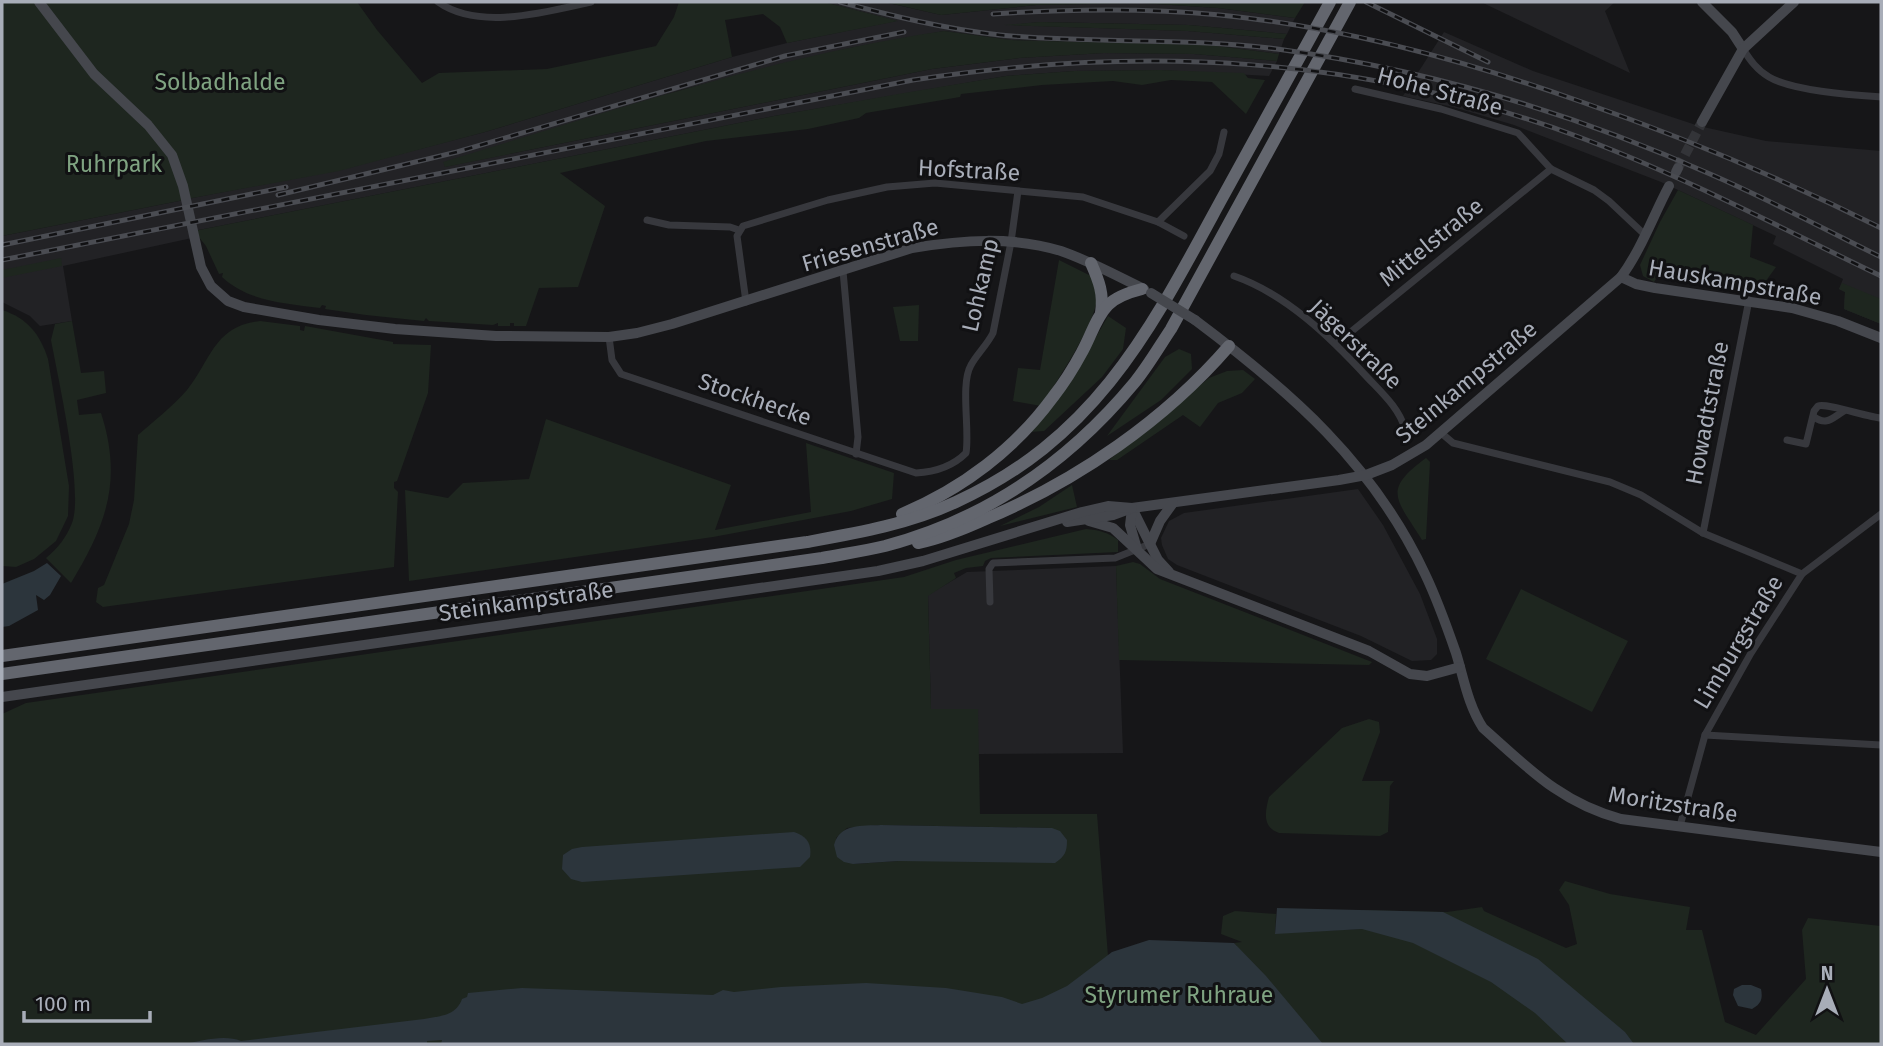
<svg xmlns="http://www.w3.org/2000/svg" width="1883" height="1046" viewBox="0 0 1883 1046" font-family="'Fira Sans',sans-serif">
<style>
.built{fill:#222225}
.green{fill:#1e261f;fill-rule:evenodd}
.water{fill:#2c353c}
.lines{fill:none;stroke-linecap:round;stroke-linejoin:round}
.secondary-tunnel{stroke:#333438;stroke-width:10;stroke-dasharray:10 5;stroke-linecap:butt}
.street{stroke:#37383d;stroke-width:7}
.secondary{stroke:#45474d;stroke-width:10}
.highway{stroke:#63666e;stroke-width:12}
.rail-casing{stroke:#4a4c52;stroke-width:5}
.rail{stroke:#111113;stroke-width:2.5;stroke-dasharray:8;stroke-linecap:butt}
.secondary-bridge{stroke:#45474d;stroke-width:10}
.labels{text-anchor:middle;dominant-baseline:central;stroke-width:6;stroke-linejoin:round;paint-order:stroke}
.park-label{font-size:23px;fill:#7fa381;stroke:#111113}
.street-label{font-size:23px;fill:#a8adb8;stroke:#111113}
</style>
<rect width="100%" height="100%" fill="#161618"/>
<g class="built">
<path d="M824,2H884L941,15L1036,5L1142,3L1218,8L1295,18L1287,34L1189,25L1040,22L1012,25L1188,31L1284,39L1279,54L1209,45L1011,40L944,31L850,48L681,90L444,167L932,69L1019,58L1104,53L1194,54L1277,61L1269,76L1160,70L1074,71L1006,76L774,116L194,231L187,199L339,170L485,132L732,57L787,43L896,21Z"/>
<path d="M1481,2H1615L1605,11L1630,73Z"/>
<path d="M1444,32L1533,71L1699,126L1766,141L1881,151V324L1844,309L1845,292L1839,289L1843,279L1773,244L1776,236L1661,182L1514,125L1453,107L1403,96Z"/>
<path d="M184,200L192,238L63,266L72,321L40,326L30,316L2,302V236Z"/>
<path d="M1358,489L1383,525L1420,594L1437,639V654L1431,660L1412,661L1361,636L1177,565L1168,559L1162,545L1161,538L1169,521L1184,513Z"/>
<path d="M1116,566L1123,753L978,754L977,709L931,710L928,595L967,572Z"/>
</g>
<g class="green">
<path d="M2,2H37L165,148L184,200L2,236Z"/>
<path d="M42,2H357L377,30L422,83L439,73L547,69L656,46L674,17L679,2H824L898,21L787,43L780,27L763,14L725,20L732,57L485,132L339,171L187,199L177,163L96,73Z"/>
<path d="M885,2L936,3L1305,2L1295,18L1218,8L1142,3L1036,5L941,15Z"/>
<path d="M1040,22L1189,25L1287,34L1284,39L1188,31L1004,25Z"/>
<path d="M944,31L1011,40L1209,45L1279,54L1277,61L1194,54L1104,53L1019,58L932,69L445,167L443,162C608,112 773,56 944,31Z"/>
<path d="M1160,70L1244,73L1248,78L1265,80L1246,114L1212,82L1171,80L1142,85L1113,81L1042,85L961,94L960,97L866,113L859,118L808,129L706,141L560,173L605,206L578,287L539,288L526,326H514V323H510V326H498V323L493,325L429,321L426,318L424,321L366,315L325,309L326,306L322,305L320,308C285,303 249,302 222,277L223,273L219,274L206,246L194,231L774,116L904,93L1006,76L1074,71Z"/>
<path d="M1678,190L1753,225L1750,257L1776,267L1760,289L1657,277L1654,282L1643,276L1640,265L1660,222Z"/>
<path d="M61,258L62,266L2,278V270Z"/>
<path d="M1059,260L1091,276C1093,282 1097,291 1097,297C1096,324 1056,382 1041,406L1013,401L1018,368L1040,370Z"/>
<path d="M1842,283L1881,299V324L1844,309L1845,292L1839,289Z"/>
<path d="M919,305L918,341H900L893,307Z"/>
<path d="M2,310C27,318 40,334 48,359L69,486L68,516L56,541L34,559L16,567L2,566Z"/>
<path d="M1108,316L1126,328L1123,349L1102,377L1044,431L1030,432L1088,351Z"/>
<path d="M72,321L81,373L104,371L106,393L77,400L79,415L101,413C123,481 106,525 71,583L46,558C58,548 66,538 72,523C84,492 58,378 51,340L55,324Z"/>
<path d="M260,321L300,326V330L304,331L305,326L393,342V344L431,345L428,393L397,481L394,482V488L398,492L394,567L103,607L96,602L98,588L104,585L129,524L134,500L138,435C154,421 172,407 187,390C211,360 214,326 260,321Z"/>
<path d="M1179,349L1191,354L1192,369L1161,400L1107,436L1165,357Z"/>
<path d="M1243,370L1255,379L1242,393L1218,403L1200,427L1183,415L1117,460H1109L1209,378L1227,371Z"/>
<path d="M546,419L731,485L715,530L811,512L806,443L894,473L892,499L851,511L713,537L409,581L405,490L448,498L463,483L529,479Z"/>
<path d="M1426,458L1430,462L1426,539L1422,540C1397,499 1381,491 1426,458Z"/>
<path d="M1072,485L1077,507L1000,526L1039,507Z"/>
<path d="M1086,529C1099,530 1107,532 1118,540V552L991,558L985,561L983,566L966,568L954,573L956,578L928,596L931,709H978L980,814H1097L1108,956L1082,976L1237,946L1234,943L1242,942L1221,934L1223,916L1235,911L1276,914L1275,933L1361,929L1362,910L1447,912L1482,907L1484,911L1566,948L1577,944L1569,905L1559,890L1565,881L1610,894L1690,907L1686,930H1702L1725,1022L1756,1035L1806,979L1802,930L1808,918L1881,926V1044H2V714L26,703L904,577L956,560ZM881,825L1052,828L898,861L854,864L836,838L847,828Z"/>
<path d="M1133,562L1140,564L1160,579L1372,662L1369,665L1119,660L1116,566Z"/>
<path d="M1521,589L1628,641L1592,712L1486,659Z"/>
<path d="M1369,719L1379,722L1380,732L1362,781H1394L1390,786L1388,832L1380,836L1279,833C1262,827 1265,812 1269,797L1342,728Z"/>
</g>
<g class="water">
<path d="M47,563L61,576L50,595L44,600L36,595L38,610L9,626L2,627V584L34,571Z"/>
<path d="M881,825L1052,828L1060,831L1067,840C1067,852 1065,856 1055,863L898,861L853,864L844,862L837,857L834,845C840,823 862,826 881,825Z"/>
<path d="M794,832C807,836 812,844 810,857L800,867L582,882L571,879L562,869L563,855L572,849L582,847Z"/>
<path d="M1277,908L1443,912L1538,959L1625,1032L1634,1044H1568L1535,1013L1491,982L1413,943L1362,929L1275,934Z"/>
<path d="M1149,940L1234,943L1266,976L1323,1044H441L442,1040L427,1041V1044H184C201,1041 224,1034 241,1041L424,1019C440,1016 456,1016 462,999L467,997L468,993L522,988L713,995L723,990L734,992L781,987L866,983L946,988L1002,997L1022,1004L1042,998L1067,986L1112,952Z"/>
<path d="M1751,985L1761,989C1763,999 1761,1004 1752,1009L1738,1006L1733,995L1734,989L1742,985Z"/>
</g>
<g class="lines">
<path class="secondary-tunnel" d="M1678,168L1702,122"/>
<g class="street">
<path d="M438,2C479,31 545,12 591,2"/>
<path d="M1743,49C1750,60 1757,70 1769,77C1792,91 1853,95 1881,97"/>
<path d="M1355,89L1441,109L1518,133L1551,169L1594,190L1609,201L1644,234"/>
<path d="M647,220L669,225L730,227L739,230"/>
<path d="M1158,222L1184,236"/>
<path d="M843,271L858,437L856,454"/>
<path d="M1234,276C1286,294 1330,337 1367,377C1382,393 1399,408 1405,429"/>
<path d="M746,302L737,236L743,226L828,200L887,187L935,183L1083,197L1158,222L1210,171L1219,154L1224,132"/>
<path d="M609,337L612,360L621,374L916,473C935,472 952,467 966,453C970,430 960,384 971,365C977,354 987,345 993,333L1011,242L1018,191"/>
<path d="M1336,344L1551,169"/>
<path d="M1814,417C1827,426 1832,418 1844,411"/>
<path d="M1440,432L1453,443L1610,482L1641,495L1703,533L1802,574"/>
<path d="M1787,440L1806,444L1814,411L1818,406C1827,403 1867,417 1881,418"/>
<path d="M1703,533L1749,300"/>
<path d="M990,602L989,569L993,563L1115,558L1150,544"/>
<path d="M1705,735L1881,745"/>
<path d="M1680,826L1705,735L1751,653L1802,574L1881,514"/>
</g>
<g class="secondary">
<path d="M39,2L94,74L148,125L172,155L183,186L201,267L211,286L228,301L244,307L319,320L395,329L496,336L609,337L637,333L672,324L912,248C962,240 1012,236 1061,251C1090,261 1117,276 1144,289"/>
<path d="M1702,2L1732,32L1743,49"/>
<path d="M1702,122L1743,49L1794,2"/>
<path d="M1676,172L1678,168"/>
<path d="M1621,277L1636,284L1655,288L1792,308L1838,321L1881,338"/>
<path d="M1195,320C1291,392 1373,463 1425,574C1437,599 1447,627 1456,653C1464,679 1468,705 1483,728C1528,768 1561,803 1621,819L1881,852"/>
<path d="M1132,508L1158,560L1169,572"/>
<path d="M1132,509L1130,525L1137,549"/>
<path d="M1089,521L1113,528L1157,569L1369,651L1410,674L1427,676L1460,667"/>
<path d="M1067,522L1113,515L1132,508L1339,480L1366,475L1392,465L1426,445L1621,277C1641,250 1653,216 1669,186"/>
<path d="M1150,544L1160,521L1173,503"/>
<path d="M2,697L878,571L923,561L1082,512L1108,506L1132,508"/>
</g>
<g class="highway">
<path d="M1091,263C1099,281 1104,294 1101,313"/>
<path d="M902,514C962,489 1015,449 1053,397C1064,383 1074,367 1082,352C1091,336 1096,317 1108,305C1117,296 1130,292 1142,289"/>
<path d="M918,543C943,538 966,528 988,518C1078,480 1165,420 1229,346"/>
<path d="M2,656L807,542C857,533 909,524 956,502C1096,438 1150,331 1220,202C1257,135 1293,69 1330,2"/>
<path d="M2,674L822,558C843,554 864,551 885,546C987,519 1068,463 1135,382C1148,366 1159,347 1171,329L1350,2"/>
</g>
<defs>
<g id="rail">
<path d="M840,2C893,16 945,29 1000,35C1092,44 1185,37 1277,49C1425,69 1573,113 1710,174C1768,199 1824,229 1881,257"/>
<path d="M1366,2L1488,62"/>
<path d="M993,14C1068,9 1145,8 1220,15C1343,27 1463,60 1579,101C1683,137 1783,179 1881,228"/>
<path d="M278,195L457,152L785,56L904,32"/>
<path d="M2,245L286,187"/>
<path d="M2,260L913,80C1143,45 1359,55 1579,137C1683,176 1781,228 1881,276"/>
</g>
</defs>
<use href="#rail" class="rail-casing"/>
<use href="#rail" class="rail"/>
<path class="secondary-bridge" d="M1151,293L1195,320"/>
</g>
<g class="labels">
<g class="park-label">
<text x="220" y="82">Solbadhalde</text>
<text x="114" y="164">Ruhrpark</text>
<text x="1179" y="995">Styrumer Ruhraue</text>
</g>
<g class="street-label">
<text transform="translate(1440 91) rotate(15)">Hohe Straße</text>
<text transform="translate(969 170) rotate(3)">Hofstraße</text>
<text transform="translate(1431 242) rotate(-39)">Mittelstraße</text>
<text transform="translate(870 245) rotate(-16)">Friesenstraße</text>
<text transform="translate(1735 282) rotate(10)">Hauskampstraße</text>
<text transform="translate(980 285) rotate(-77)">Lohkamp</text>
<text transform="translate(1356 344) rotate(44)">Jägerstraße</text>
<text transform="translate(1466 382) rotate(-40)">Steinkampstraße</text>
<text transform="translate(755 399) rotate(19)">Stockhecke</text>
<text transform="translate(1707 413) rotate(-79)">Howadtstraße</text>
<text transform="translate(526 601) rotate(-8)">Steinkampstraße</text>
<text transform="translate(1738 642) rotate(-59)">Limburgstraße</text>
<text transform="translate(1673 804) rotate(9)">Moritzstraße</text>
</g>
</g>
<rect width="1883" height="1046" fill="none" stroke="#a8adb8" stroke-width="7"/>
<g transform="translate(1827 990)" stroke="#111113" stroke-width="5" paint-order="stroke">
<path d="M0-5L12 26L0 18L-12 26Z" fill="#a8adb8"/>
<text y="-10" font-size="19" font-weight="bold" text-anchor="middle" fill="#a8adb8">N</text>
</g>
<path d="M24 1011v10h126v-10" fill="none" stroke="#a8adb8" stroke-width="3.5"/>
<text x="35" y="1011" font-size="21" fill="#a8adb8" stroke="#111113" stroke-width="5" paint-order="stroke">100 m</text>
</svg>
